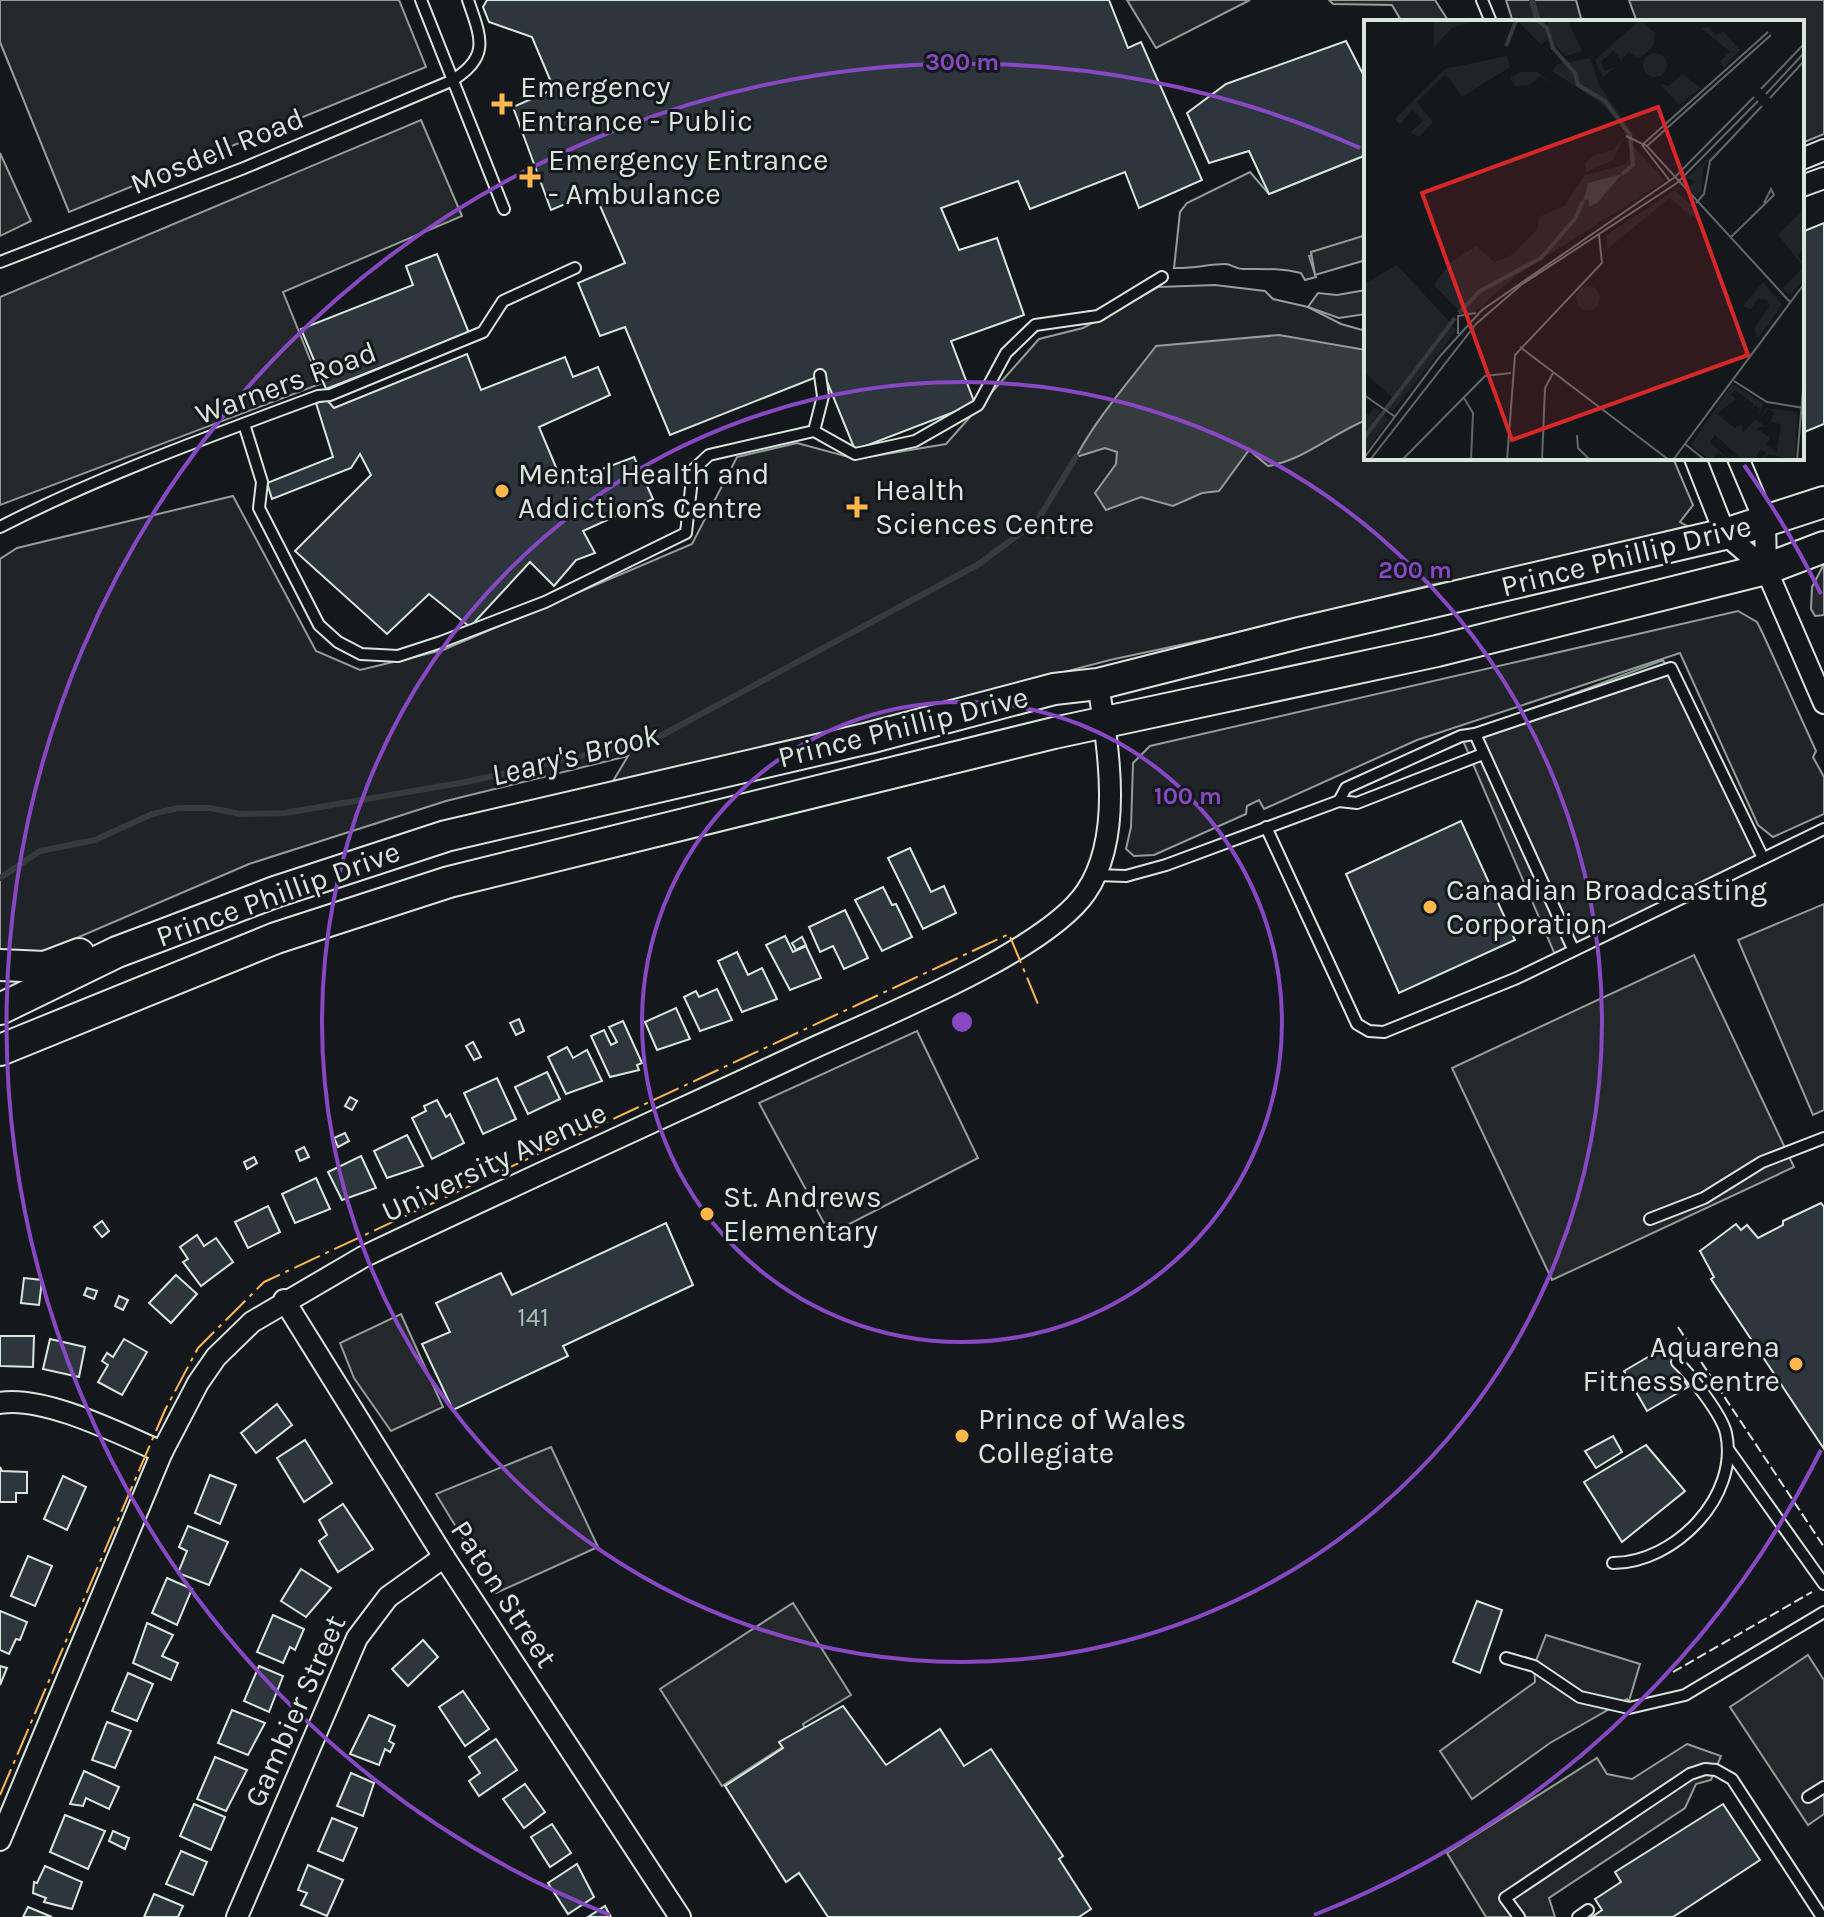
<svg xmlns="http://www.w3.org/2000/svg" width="1824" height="1917" viewBox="0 0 1824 1917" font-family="Karla,sans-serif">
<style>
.green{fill:#202428;stroke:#939e99;stroke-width:2}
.parking{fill:#24282b;stroke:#939e99;stroke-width:2}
.water{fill:#363b3e;stroke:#939e99;stroke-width:2}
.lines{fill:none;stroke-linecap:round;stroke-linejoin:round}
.stream{stroke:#363b3e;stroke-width:6}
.building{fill:#2c363c;stroke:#d8e6dc;stroke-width:2}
.lane-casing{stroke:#d8e6dc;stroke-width:14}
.street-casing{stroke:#d8e6dc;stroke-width:24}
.primary-casing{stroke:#d8e6dc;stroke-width:34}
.lane{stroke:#14181c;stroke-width:10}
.street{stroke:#14181c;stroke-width:20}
.primary{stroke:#14181c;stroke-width:30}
.fence{stroke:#d8e6dc;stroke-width:2;stroke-dasharray:10 4;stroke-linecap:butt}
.power{stroke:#ffb74d;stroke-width:2;stroke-dasharray:28 6 4 6;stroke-linecap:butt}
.ring{fill:none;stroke:#8948c3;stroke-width:4}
.poi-dot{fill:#ffb74d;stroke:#14181c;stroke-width:3}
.labels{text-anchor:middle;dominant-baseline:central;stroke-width:6;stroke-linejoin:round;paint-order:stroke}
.number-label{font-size:26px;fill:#adbab4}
.poi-label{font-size:30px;fill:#d8e6dc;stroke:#14181c;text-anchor:start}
.street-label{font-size:30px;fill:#d8e6dc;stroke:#14181c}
.water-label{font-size:32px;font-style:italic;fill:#d8e6dc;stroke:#14181c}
.inset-river{fill:none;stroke:#363b3e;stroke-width:4}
.inset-road{fill:none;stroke:#626a69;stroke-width:2}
.view{fill:#d62828;fill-opacity:0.15;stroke:#d62828;stroke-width:4}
.inset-edge{fill:none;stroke:#d8e6dc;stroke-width:4}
.centre{fill:#8948c3;stroke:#14181c;stroke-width:4}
.ring-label{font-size:24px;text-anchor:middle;font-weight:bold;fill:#8948c3;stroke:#14181c;stroke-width:6;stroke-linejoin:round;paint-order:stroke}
</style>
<rect width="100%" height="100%" fill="#14181c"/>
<g class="green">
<path d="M1506,0H1576L1582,22H1513Z"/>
<path d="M1366,155V235L1309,256L1316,277L1305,280L1301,273C1280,268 1264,269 1243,269C1236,269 1231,264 1225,264C1209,264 1192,269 1174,268L1180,212L1187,203L1250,172L1269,194Z"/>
<path d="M1215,285L1265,291L1273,299L1308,307L1341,324L1366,331V458H1673L1693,505L1680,522L1687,526L1559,560L1431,585L1250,630L1110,660L838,731L613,781L628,756L446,801L249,864L37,955L0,950V559L17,548L233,496L316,651L360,670L443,650L692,544L737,457L797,443L856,459L946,444L1039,339L1083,328L1158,287Z"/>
<path d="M1738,611L1757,622L1763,634L1816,751L1813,757L1824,777V814L1773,837L1758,825L1680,653L1417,740L1264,809L1259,800L1247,806L1246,814L1154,855L1134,856L1126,849L1131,827L1133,763L1150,746Z"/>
<path d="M917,1031L978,1158L830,1234L759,1103Z"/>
</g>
<g class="parking">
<path d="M0,0H399L426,67L69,212L0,42Z"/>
<path d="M1127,0H1250L1156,48Z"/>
<path d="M1329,0H1435L1449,22H1402L1392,5L1333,4Z"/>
<path d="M1629,0H1824V134L1802,143V22H1637Z"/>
<path d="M421,120L462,216L283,292L320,384L0,505V297Z"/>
<path d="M0,153L31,221L0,236Z"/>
<path d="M1366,235V260L1315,275L1311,252Z"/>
<path d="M1366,290V314L1339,318L1308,307L1318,293L1337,295Z"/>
<path d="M1824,564V615L1815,616L1811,609L1812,587Z"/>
<path d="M1663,660L1759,861L1556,957L1461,736Z"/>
<path d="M1824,904V1110L1813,1115L1738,940Z"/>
<path d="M1694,955L1794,1167L1552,1280L1452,1068Z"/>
<path d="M401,1314L443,1407L391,1431L354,1378L340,1343Z"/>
<path d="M551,1447L598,1547L496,1593L436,1494Z"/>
<path d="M793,1603L851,1695L803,1724L806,1732L722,1786L660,1689Z"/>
<path d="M1546,1635L1640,1664L1629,1701L1627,1699L1550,1743L1472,1799L1440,1751L1535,1682L1534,1666Z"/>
<path d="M1808,1655L1824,1680V1814L1808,1825L1730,1707Z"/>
<path d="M1687,1744L1721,1756L1711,1780L1696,1784L1685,1808L1549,1898L1555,1917H1486L1447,1853L1597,1758L1607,1774L1632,1779Z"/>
</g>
<path class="water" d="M1279,335L1366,350V420C1332,434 1304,460 1268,466L1249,450L1219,491L1202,493L1173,506L1141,497L1106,510L1095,493L1116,464L1117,452L1105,448L1076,457C1098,416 1128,383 1156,346Z"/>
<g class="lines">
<g class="stream">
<path d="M1532,0L1538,22"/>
<path d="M0,878L40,851L95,840L152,814L178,808H210L241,814L285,813L466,782L653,740L979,564L1037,521L1076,457"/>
</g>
</g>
<g class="building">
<path d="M487,0H1109L1128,48L1141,42L1202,180L1139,208L1125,172L1030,209L1018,181L941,208L959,250L997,238L1024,315L951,341L975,404L855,450L824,374L670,435L625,327L600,336L578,283L625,263L594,192L551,210L513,107L554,89L532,37L489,22L483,7Z"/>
<path d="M1346,41L1366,80V155L1269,194L1249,151L1209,163L1187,113L1226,84Z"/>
<path d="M1824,223V424L1802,433V232Z"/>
<path d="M437,254L469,333L326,389L301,329L413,285L406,266Z"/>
<path d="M467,354L481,390L565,357L573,377L598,367L610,395L539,427L563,484L634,457L653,499L583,531L595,553L576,560L554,586L530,562L470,627L429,594L387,634L295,551L371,475L360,454L351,468L272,499L267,483L333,457L316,403L327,400L334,408Z"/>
<path d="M1461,821L1515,940L1399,993L1346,874Z"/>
<path d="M910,848L931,892L944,886L956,913L923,929L888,858Z"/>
<path d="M883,887L892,905L896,904L912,937L882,951L855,900Z"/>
<path d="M845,910L868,958L844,969L833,946L820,952L809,927Z"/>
<path d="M785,936L793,952L806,946L821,978L790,990L766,945Z"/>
<path d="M802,937L806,945L796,950L792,943Z"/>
<path d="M737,952L748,975L762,968L777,999L742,1012L718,961Z"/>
<path d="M717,989L732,1020L700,1031L684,997L696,991L699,997Z"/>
<path d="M676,1008L690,1039L657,1050L645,1022Z"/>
<path d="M519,1019L524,1031L516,1035L510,1023Z"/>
<path d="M623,1021L642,1063L637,1065L639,1070L610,1077L591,1036L604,1030L611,1045L617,1042L609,1027Z"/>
<path d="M473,1042L481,1057L474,1060L466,1046Z"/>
<path d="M567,1047L573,1058L587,1050L602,1081L566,1094L548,1057Z"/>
<path d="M547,1072L560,1099L528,1114L515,1087Z"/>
<path d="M497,1078L516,1119L483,1134L464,1093Z"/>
<path d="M350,1097L357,1101L352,1110L345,1106Z"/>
<path d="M437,1100L446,1117L450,1114L464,1143L432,1159L412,1118L426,1111L424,1106Z"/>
<path d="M345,1133L349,1141L338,1147L334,1138Z"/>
<path d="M407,1135L423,1166L387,1178L374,1151Z"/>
<path d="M304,1147L309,1157L300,1161L296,1151Z"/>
<path d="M361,1156L376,1188L342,1200L328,1172Z"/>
<path d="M254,1157L257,1163L247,1169L244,1162Z"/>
<path d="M316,1178L330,1209L295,1223L282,1194Z"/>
<path d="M1821,1203L1824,1207V1449L1711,1279L1714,1277L1700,1251L1736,1224L1741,1230L1747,1225L1758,1238L1783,1225V1221Z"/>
<path d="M268,1206L280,1232L248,1248L235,1222Z"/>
<path d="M102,1221L109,1231L102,1237L94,1227Z"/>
<path d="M666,1223L693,1285L563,1346L568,1356L453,1410L422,1344L450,1332L436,1303L501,1273L512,1295Z"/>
<path d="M197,1235L204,1246L216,1238L233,1262L201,1286L183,1262L188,1259L180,1247Z"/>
<path d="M176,1275L197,1294L171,1323L149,1303Z"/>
<path d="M24,1278L42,1280L39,1305L21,1303Z"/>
<path d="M87,1288L97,1291L94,1299L84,1295Z"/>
<path d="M119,1296L128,1300L123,1310L115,1306Z"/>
<path d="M0,1336H34L33,1367L0,1366Z"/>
<path d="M50,1339L85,1347L79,1377L43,1369Z"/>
<path d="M124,1339L147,1352L122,1395L98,1382L108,1365L102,1361L107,1353L113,1357Z"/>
<path d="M1665,1347L1688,1387L1647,1411L1624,1371Z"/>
<path d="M277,1404L292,1425L256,1453L241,1433Z"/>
<path d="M1613,1436L1622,1452L1596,1468L1585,1451Z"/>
<path d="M305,1440L332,1483L304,1502L277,1458Z"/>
<path d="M1646,1445L1685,1491L1622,1542L1584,1482Z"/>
<path d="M0,1467L2,1471L27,1472V1493H16V1502H0Z"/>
<path d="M210,1475L236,1485L220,1524L195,1513Z"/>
<path d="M63,1476L86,1487L67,1530L44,1519Z"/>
<path d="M343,1504L373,1549L338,1572L319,1541L327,1535L319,1520Z"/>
<path d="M188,1526L228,1542L209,1585L178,1573L187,1551L179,1547Z"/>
<path d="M28,1556L52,1566L35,1606L11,1596Z"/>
<path d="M301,1569L331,1588L306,1617L281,1601Z"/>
<path d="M167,1578L192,1589L177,1625L152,1613Z"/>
<path d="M1477,1601L1502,1610L1480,1673L1453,1662Z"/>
<path d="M0,1611L27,1622L20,1640L16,1639L9,1654L0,1650Z"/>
<path d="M273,1615L304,1629L295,1650L290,1647L283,1663L257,1652Z"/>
<path d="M147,1623L173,1635L162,1656L178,1663L171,1680L133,1663Z"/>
<path d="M423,1640L438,1657L408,1686L392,1669Z"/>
<path d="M0,1666L7,1668L0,1685Z"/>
<path d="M259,1666L283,1676L269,1712L244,1701Z"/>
<path d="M128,1673L153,1684L137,1721L112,1711Z"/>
<path d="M463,1691L489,1729L465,1746L439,1707Z"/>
<path d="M843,1706L886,1765L940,1729L964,1766L991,1749L1063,1856L1059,1859L1091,1909L1079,1917H828L799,1873L786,1882L725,1786L783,1748L779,1742Z"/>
<path d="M232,1710L265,1723L248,1755L218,1743Z"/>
<path d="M369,1715L395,1726L389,1741L394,1744L390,1752L385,1749L379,1765L350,1754Z"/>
<path d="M107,1722L131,1731L115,1768L92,1760Z"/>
<path d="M496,1739L517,1770L479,1796L469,1781L480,1773L469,1757Z"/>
<path d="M215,1757L247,1770L226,1811L197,1799Z"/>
<path d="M84,1771L119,1787L109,1809L86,1798L83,1806L70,1804Z"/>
<path d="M351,1773L374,1783L363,1816L337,1806Z"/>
<path d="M525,1784L545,1812L524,1828L503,1799Z"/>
<path d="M194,1804L225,1817L211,1850L180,1836Z"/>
<path d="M1723,1804L1760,1860L1673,1917H1592L1602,1910L1595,1899L1621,1882L1615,1872Z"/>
<path d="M65,1815L105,1831L88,1869L50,1852Z"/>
<path d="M332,1818L357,1828L343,1861L318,1851Z"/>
<path d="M552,1824L571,1853L550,1867L531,1837Z"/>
<path d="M113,1831L129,1838L125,1849L109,1841Z"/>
<path d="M181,1851L207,1862L193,1895L166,1884Z"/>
<path d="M577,1864L594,1897L568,1914L548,1883Z"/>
<path d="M308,1865L343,1880L327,1916L301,1905L307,1893L298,1890Z"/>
<path d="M45,1866L82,1882L72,1909L44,1902L46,1898L33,1893L34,1882L37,1883Z"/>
<path d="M154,1894L183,1906L178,1917H144Z"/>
<path d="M605,1906L611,1917H588Z"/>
<path d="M28,1907L52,1917H23Z"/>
</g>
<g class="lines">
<defs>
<g id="lane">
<path d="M421,0L504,209"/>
<path d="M1482,0L1491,22"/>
<path d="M0,262L244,168L451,81C491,57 481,38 468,0"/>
<path d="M244,424L262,482L259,508L319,625L338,642L361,654L398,656L441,642L545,602L686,533L693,470L709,455L814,431L855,454L915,441L978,405L1006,353L1035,325L1098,316L1162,277"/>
<path d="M814,431L823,396L820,375"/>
<path d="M0,527C102,475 211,436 318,396L330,395L483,332L503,301L575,268"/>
<path d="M1339,801L1346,788L1461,736L1475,734"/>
<path d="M1266,827L1357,1024L1369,1031L1384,1032L1517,978L1824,829"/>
<path d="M1096,875L1126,876L1166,865L1339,801L1357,803L1483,754"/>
<path d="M1573,949L1475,734L1671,668L1763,858"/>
<path d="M1650,1219L1704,1198L1762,1162L1824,1138"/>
<path d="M1728,1449L1824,1584"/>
<path d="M1613,1563C1674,1563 1740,1497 1726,1433C1722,1415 1690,1374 1677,1362"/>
<path d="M1506,1658L1534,1666L1580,1697L1629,1708L1685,1695L1824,1612"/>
<path d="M1808,1797L1824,1787"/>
<path d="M1519,1917L1505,1898L1690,1774L1705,1769L1716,1770L1732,1779L1822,1917"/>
<path d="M1578,1917L1588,1910"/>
</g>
<g id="street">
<path d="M1802,159L1824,150"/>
<path d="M1802,186L1824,178"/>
<path d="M1695,458L1725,534L1766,569"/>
<path d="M1738,458L1765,522L1766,569L1824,703"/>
<path d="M284,1300L444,1557L680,1917"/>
<path d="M0,1403C44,1395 122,1435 162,1452"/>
<path d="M0,1840L162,1452L198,1383L216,1357L252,1322L363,1257C507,1188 653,1122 798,1055C870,1021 1044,954 1086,892C1124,836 1108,747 1098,684"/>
<path d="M237,1917L357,1638L388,1597L444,1557"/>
</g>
<g id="primary">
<path d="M0,965L45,967L79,954"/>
<path d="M0,1009L117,952L165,934L275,892L446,836L869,738L1054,689L1098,684L1299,633L1725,534L1824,502"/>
<path d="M0,1050L276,938L449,882L1054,733L1437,651L1766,569L1824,547"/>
</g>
</defs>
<use href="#lane" class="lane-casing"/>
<use href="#street" class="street-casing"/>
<use href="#primary" class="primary-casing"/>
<use href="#lane" class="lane"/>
<use href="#street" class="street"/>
<use href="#primary" class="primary"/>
<g class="fence">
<path d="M1678,1327L1824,1547"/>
<path d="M1673,1672L1812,1592"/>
</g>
<path class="power" d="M0,1795L165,1410L198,1348L264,1282L1009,934L1040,1009"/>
</g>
<g class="ring">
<circle cx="962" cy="1022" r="320"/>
<circle cx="962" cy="1022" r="640"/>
<path d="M1821 1450A960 960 0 0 1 1314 1915M610 1915A960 960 0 1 1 1360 148M1744 465A960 960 0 0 1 1821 594"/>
</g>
<g class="poi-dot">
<path d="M498 92h8v8h8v8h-8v8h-8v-8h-8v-8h8z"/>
<path d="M526 165h8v8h8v8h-8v8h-8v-8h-8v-8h8z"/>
<circle cx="502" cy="491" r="8"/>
<path d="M853 495h8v8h8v8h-8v8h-8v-8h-8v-8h8z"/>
<circle cx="1430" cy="907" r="8"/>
<circle cx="707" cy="1214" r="8"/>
<circle cx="1796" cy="1364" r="8"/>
<circle cx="962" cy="1436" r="8"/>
</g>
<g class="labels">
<g class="number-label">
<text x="533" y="1317">141</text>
</g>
<g class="poi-label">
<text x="520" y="87">Emergency<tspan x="520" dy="34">Entrance - Public</tspan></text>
<text x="548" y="160">Emergency Entrance<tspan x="548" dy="34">- Ambulance</tspan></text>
<text x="518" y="474">Mental Health and<tspan x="518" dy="34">Addictions Centre</tspan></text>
<text x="875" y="490">Health<tspan x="875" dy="34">Sciences Centre</tspan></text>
<text x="1446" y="890">Canadian Broadcasting<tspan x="1446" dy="34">Corporation</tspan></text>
<text x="723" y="1197">St. Andrews<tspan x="723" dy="34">Elementary</tspan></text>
<text x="1780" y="1347" text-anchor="end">Aquarena<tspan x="1780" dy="34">Fitness Centre</tspan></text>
<text x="978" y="1419">Prince of Wales<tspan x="978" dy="34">Collegiate</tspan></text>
</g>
<g class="street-label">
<text transform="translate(217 151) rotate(-22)">Mosdell Road</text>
<text transform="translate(286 383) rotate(-20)">Warners Road</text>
<text transform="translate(1626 556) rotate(-14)">Prince Phillip Drive</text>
<text transform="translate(903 727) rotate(-14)">Prince Phillip Drive</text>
<text transform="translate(278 894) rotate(-20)">Prince Phillip Drive</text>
<text transform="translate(494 1162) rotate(-25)">University Avenue</text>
<text transform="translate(504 1594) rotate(57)">Paton Street</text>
<text transform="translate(295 1711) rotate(-66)">Gambier Street</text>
</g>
<g class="water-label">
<text transform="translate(575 755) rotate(-14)">Leary's Brook</text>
</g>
</g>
<g transform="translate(1364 20)">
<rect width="440" height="440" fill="#14181c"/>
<path d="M70,0H110L88,8L70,27ZM153,0H204L218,31L202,36L189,23L183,1L179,4L184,19L177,25ZM276,0L291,13L289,26L275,39L265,32L257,41L250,30L237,42L241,51L251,47L239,57L231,40ZM345,7L352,15L359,11L376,30L360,48L356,41L363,35L357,37L366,32L337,8ZM279 45a12 12 0 1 1 24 0a12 12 0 1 1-24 0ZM143,36L146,47L98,77L82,54L53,82L69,102L55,117L40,109L47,112L59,101L48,89L36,105L31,99L81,49ZM226,38L235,65L272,118L234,81L188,51L194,44ZM156,52H173L189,65L176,56L165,65L152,66L146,58ZM318,54L337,68L315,85L296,64L305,66ZM260,117L249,140L222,152L221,143L228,136L249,130ZM263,119L301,161L153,255L108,294L97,293L70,265L86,243L112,226L130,242L146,236L173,210L175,197L201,185L221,155L263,144L267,133ZM356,128L339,147L338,171L332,177L322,166L333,162L322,158ZM311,170L333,190L328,197L306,178L243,229L242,215ZM440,189V228L433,235L440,244V259L426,275L406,257L419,268L440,247L414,215ZM33,245L93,310L29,391L21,386L28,377L0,352V264ZM399,262L418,285L393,319L391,307L405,287L403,280L394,279L387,289L379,286ZM212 278a12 12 0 1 1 24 0a12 12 0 1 1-24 0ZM368,364L400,384L394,396L396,388L391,385L388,390L389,383L371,370L367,375L372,379L353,394L371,408L377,404L379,413L391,399L401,406L392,408L406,418L402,425L413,432L417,405L407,401L410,392L404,389L397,398L402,388L433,392L431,440L404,434L399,440L402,433L397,429L389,440H379L351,415L346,422L365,440L355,433L346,440L327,425ZM10,387L25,400L0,434V393L5,396Z" fill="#202428"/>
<path d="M258,154L233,183L225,187L224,179L219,181L224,163Z" fill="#363b3e"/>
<path class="inset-river" d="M173,0L183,8L189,28L211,53L214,65L241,81L266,115L269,145L258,154M142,26L152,1M95,293L116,271L177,238L211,199L219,181M0,418L91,298"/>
<path class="inset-road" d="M397,69L440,24M402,74L440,33M406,78L440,41M262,116L283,126L426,282M278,125L404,12M278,125L306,161M283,126L407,15M332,183L340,174L346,141L398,86M367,217L410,175L407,169L400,183M94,314V296L112,293M156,327L305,440M370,361L403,382L440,388M0,375L30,396M100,378L109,393L107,440M213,415L214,428L226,440M321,424L341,440M0,438L77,335L118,290L311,157L390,77M6,440L112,304L157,265L313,163L394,81M38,440L121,356L147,353M143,440L151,335L238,243L235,215M178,440L181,368L189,353M309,440L440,264M433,440L440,358"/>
<path class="view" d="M294,87L384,335L148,420L58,173Z"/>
<rect width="440" height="440" class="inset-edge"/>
</g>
<circle cx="962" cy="1022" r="12" class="centre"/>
<g class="ring-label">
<text x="962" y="70">300 m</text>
<text x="1415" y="578">200 m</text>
<text x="1188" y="804">100 m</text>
</g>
</svg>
